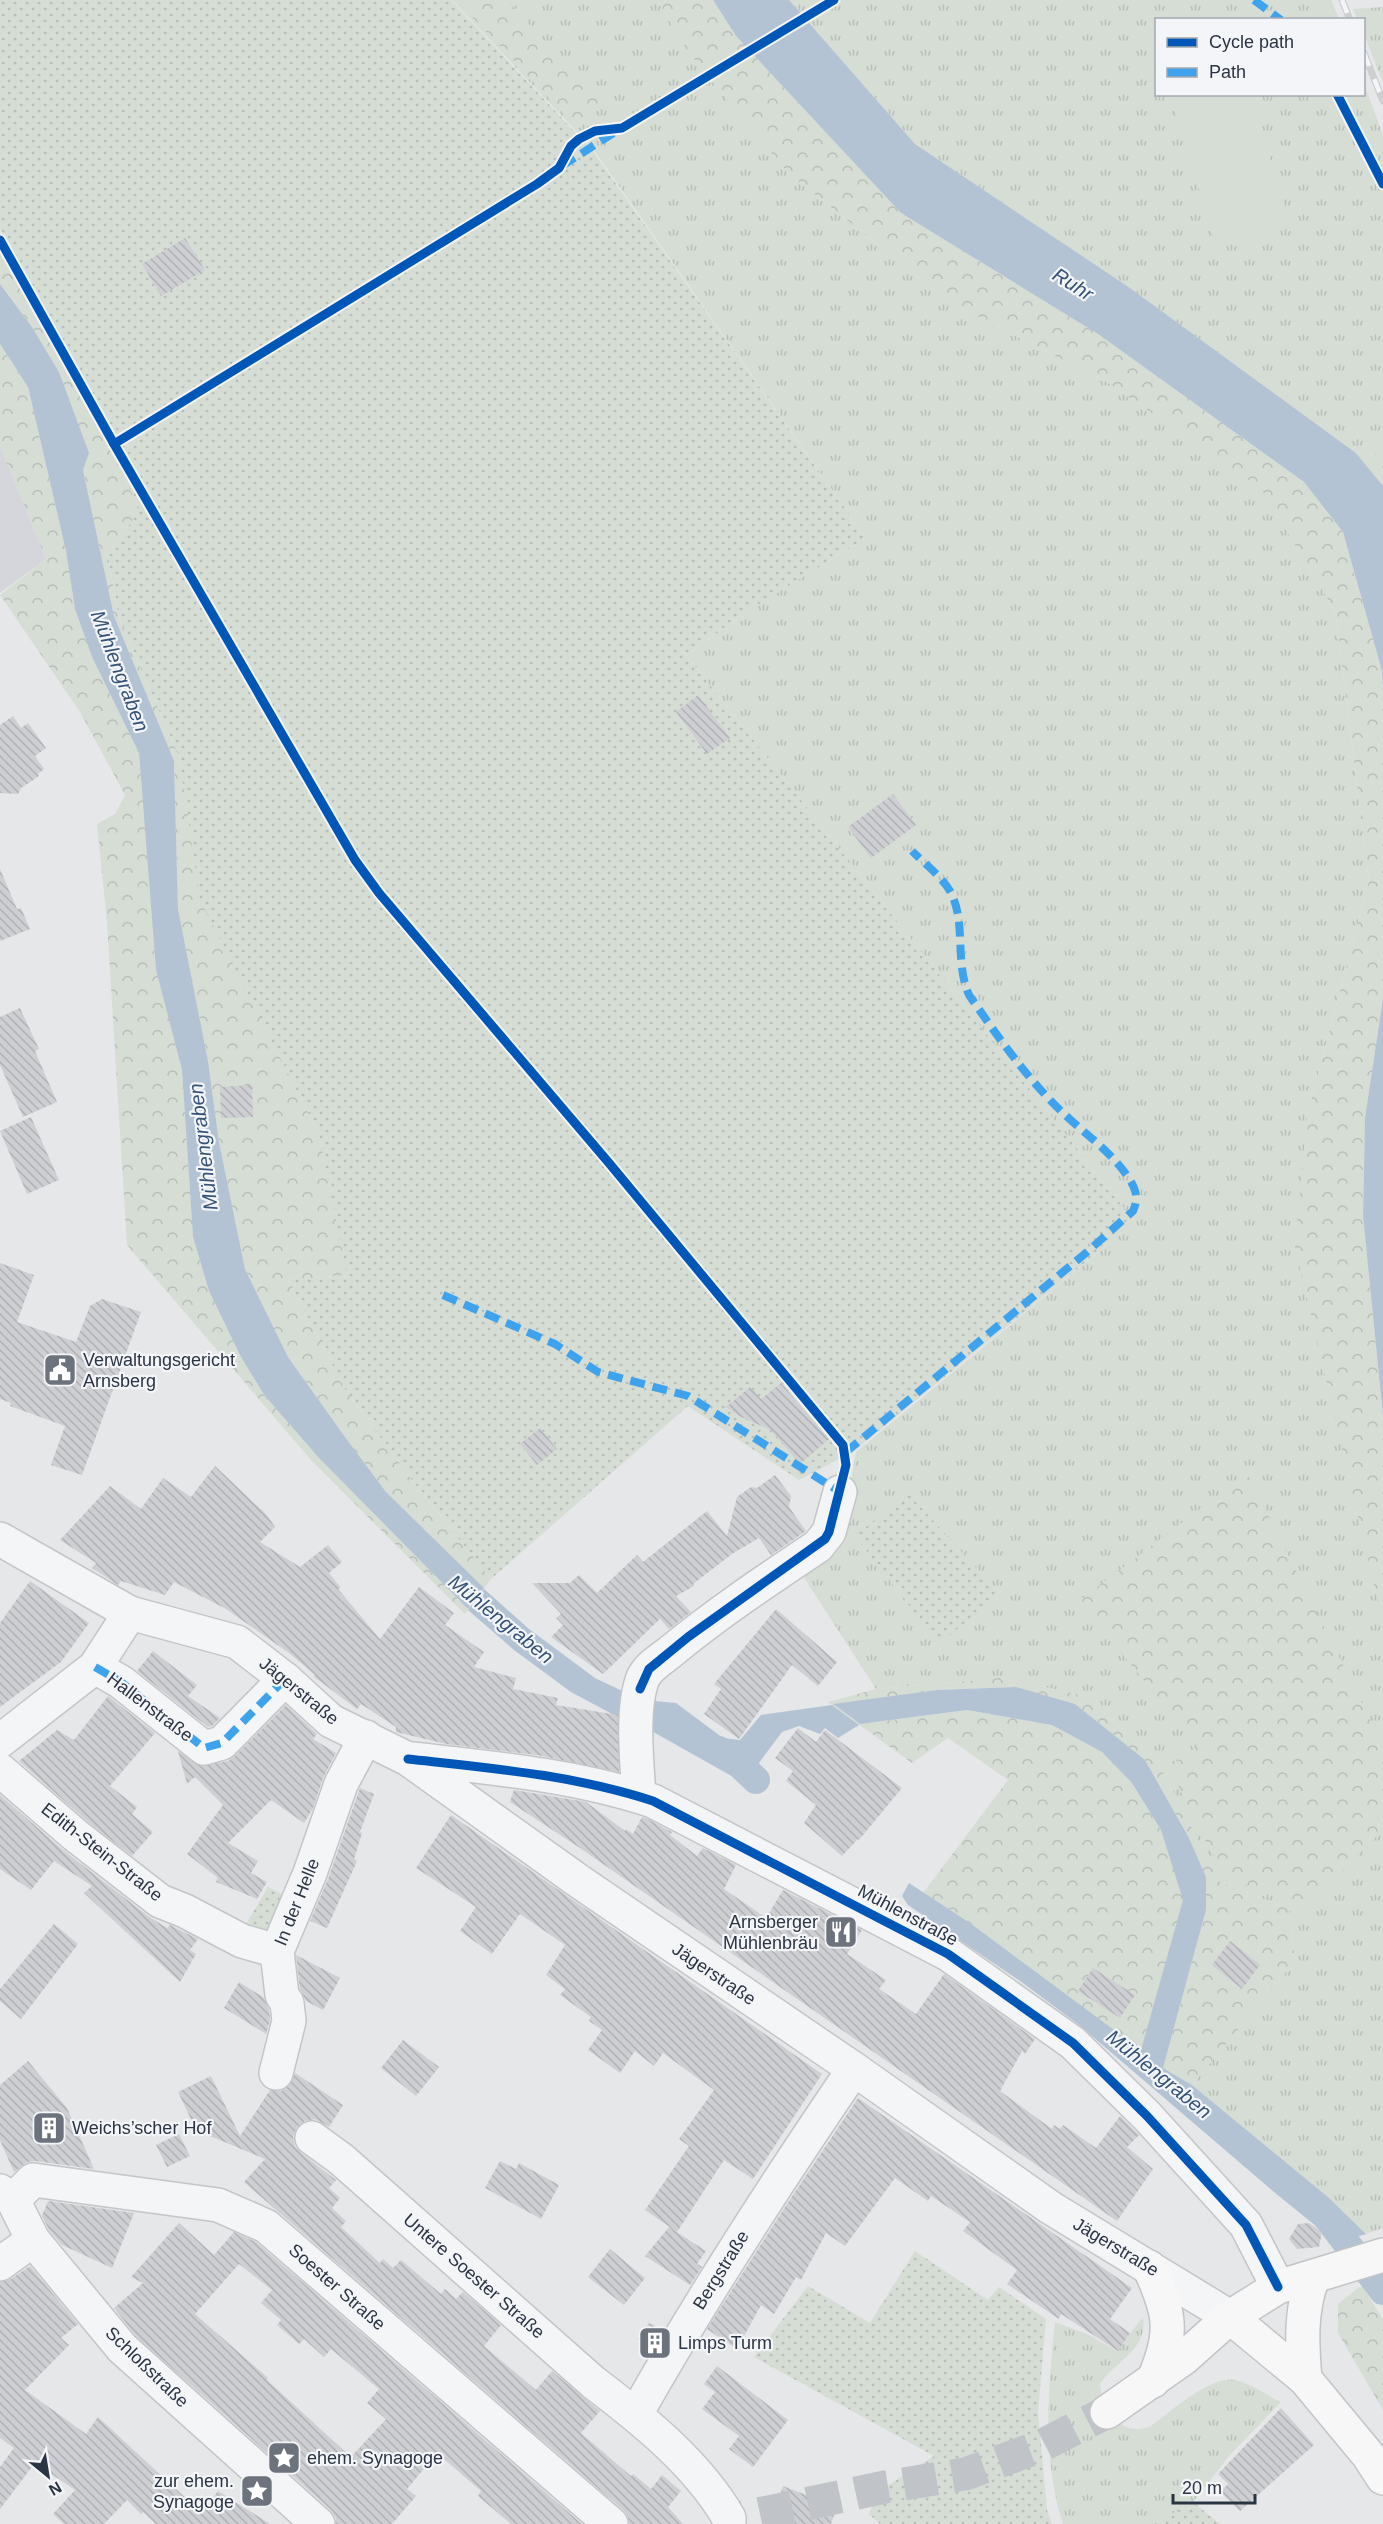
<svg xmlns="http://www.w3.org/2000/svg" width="1383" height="2524" viewBox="0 0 1383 2524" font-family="Arial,sans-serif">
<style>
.built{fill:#d4d6dc}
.grass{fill:url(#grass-tufts)}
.forest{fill:url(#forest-crowns)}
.park{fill:url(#park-dots)}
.pitch{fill:#d6ddd5}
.water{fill:#b4c3d3}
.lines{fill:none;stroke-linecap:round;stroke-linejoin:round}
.canal{stroke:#b4c3d3;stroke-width:28}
.building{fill:url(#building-back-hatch);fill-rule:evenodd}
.major-tunnel{stroke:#c0c3c8;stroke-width:33;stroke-dasharray:33 16;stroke-linecap:butt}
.minor-casing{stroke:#c3c5c7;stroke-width:36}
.major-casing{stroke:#c2c4c7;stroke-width:36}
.minor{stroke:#f4f5f6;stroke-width:33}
.major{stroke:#f7f7f8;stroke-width:33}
.rail-casing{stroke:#cecfd1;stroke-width:7}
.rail{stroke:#f3f5f8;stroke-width:4.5;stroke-dasharray:14;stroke-linecap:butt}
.quiet{stroke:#3ea3ec;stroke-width:8;stroke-dasharray:15 8;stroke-linecap:butt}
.cycleway-casing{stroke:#f3f5f8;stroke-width:13}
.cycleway{stroke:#0057b8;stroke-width:9}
.labels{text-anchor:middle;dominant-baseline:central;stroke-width:4.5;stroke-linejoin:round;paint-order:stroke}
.poi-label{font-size:18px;fill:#2b3443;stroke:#f3f5f8;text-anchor:start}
.street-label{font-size:18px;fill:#2b3443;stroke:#f3f5f8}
.water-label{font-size:20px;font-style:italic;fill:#365277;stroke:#f3f5f8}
</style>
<defs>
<pattern id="grass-tufts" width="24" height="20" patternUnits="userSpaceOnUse" patternTransform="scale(1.5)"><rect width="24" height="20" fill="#d6ddd5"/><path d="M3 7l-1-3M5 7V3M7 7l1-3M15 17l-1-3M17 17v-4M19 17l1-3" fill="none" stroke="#b8beb8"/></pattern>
<pattern id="forest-crowns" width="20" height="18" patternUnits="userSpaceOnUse" patternTransform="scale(1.5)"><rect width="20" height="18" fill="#d6ddd5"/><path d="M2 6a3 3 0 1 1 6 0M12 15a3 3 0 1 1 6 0" fill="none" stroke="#b8beb8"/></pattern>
<pattern id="park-dots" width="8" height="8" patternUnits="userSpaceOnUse" patternTransform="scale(1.5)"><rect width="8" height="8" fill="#d6ddd5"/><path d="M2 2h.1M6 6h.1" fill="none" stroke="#b8beb8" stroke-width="1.8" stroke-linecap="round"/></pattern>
<pattern id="building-back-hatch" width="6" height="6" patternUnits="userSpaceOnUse" patternTransform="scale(1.5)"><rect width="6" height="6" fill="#cdcfd2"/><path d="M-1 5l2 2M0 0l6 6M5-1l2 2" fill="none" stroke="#b0b2b6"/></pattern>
</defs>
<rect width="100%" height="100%" fill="#e5e7e9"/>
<path class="built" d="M0,446L46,559L0,593Z"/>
<g class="grass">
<path d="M452,0H658L688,52L788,173L951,303L1107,382L1262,489L1335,611L1369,881L1307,1116L1375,1590L1383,1612V2228L1366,2234L1328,2197L1192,2085L1295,1961L1289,1909L1220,1882L1155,1757L1082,1695L1000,1678L876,1689L803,1576L839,1549L856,1452L1135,1222L686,655L748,611L866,538L593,149Z"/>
<path d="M789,0H1331L1339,19L1156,20V94H1364V84L1383,135V456L1356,453L1130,288L915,144Z"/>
<path d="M1383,7V83L1364,34V20L1357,19L1353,9Z"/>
<path d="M1143,2317C1148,2350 1116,2360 1100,2384C1101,2411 1122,2438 1151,2426C1170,2412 1211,2375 1235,2380C1252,2384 1266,2395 1281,2402L1229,2456L1193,2502L1154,2524H1063C1042,2460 1048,2388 1055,2322L1087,2334L1117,2351Z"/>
</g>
<g class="forest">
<path d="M456,0H507L602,105L578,129Z"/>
<path d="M658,0H713L736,36L901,213L1098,334L1304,482L1343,532L1382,671L1383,689V998L1365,1118L1363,1216L1383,1416V1612L1375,1590L1295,1247L1307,1116L1369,881L1335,611L1261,489L1107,382L951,303L788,173L688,52Z"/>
<path d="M0,245L66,366L90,403L113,445L112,455L140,509L108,556L119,618L179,756L201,900L319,1134L348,1275L288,1280L345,1389L411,1479L491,1579L465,1614L311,1460L127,1245L107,922L97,824L115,814L125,795L80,712L0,595L46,559L0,446V344L28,387L66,551L75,609L92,657L139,753L156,970L182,1070L193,1237L209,1291L241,1357L265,1396L319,1458L468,1609L483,1588L386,1492L345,1437L288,1357L245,1269L219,1142L208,1061L178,909L174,761L114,616L83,470L88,453L59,372L32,327L0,284Z"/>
<path d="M1356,453L1383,456V486Z"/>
<path d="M1247,1473L1383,1745V1830L1306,1907L1224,1877L1169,1768L1197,1746L1079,1601Z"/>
<path d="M1000,1678L1082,1695L1155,1757L1220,1882L1289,1909L1295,1961L1192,2085L1163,2068L1206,1910V1877L1189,1838L1145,1760L1016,1687L937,1690L834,1705L860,1724L967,1710L1052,1725L1102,1752L1132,1783L1161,1830L1184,1900L1141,2051L970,1923L923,1893L1008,1780L948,1738L912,1763L828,1702L876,1689Z"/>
<path d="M1383,2280V2283L1364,2289L1383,2319V2410L1338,2333V2304L1358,2288Z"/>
</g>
<g class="park">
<path d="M0,0H451L592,150L866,538L748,611L686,655L1135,1222L854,1451L799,1480L688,1406L491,1579L411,1479L345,1389L288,1280L347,1275L319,1134L200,900L179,756L119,618L108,556L140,509L112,455L114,443L0,229Z"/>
<path d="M908,1493L1000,1594L939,1644L855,1536Z"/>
<path d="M268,1887L289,1898L270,1935L242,1931Z"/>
<path d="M915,2251L988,2300L999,2287L1046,2319L1038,2412L1047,2510L1052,2524H880L869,2514L879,2491L934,2456L754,2357L808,2286L870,2323Z"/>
<path d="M1193,2502L1220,2524H1154Z"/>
</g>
<path class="pitch" d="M1170,95H1251L1291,227L1217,249Z"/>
<g class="water">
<path d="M713,0H789L915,144L1130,288L1356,453L1383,486V689L1382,671L1343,532L1304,482L1098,334L901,213L736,36Z"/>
<path d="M0,284L32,327L59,372L89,453L83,470L114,616L174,761L178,909L208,1061L219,1142L245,1269L288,1357L345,1437L386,1492L484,1588L468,1609L319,1458L265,1396L241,1357L209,1291L193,1237L182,1070L156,970L139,753L92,657L75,609L66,551L28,387L0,344Z"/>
<path d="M1383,998V1416L1363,1216L1365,1118Z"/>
<path d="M484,1589L529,1629L595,1678L635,1697L627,1722L571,1692L514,1650L468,1610Z"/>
<path d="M1016,1687L1075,1704L1145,1760L1189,1838L1206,1877V1910L1163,2068L1192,2085L1328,2197L1366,2234L1337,2243L1274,2192L1078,2024L1020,1981L908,1905L902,1896L909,1883L970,1923L1141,2050L1183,1900L1161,1830L1132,1783L1102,1752L1052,1725L967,1710L860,1724L833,1704L937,1690Z"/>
<path d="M642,1700L676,1703L723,1738L740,1740L761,1715L832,1705L859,1725L838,1738L825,1728L820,1734L799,1726L782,1732L744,1783L648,1729Z"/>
</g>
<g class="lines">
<g class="canal">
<path d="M719,1750L738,1763L756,1780"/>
<path d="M1322,2211L1383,2291"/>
</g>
</g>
<g class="building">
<path d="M185,238L205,270L161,296L142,264Z"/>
<path d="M698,695L730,738L707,754L676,712Z"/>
<path d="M13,716L21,728L28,723L46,748L35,756L44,769L38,774L39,776L21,788L18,794L0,793V725Z"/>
<path d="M893,794L916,825L871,858L848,827Z"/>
<path d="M0,869L17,909L21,908L30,929L0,941Z"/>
<path d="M20,1008L39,1049L35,1051L57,1102L23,1117L0,1065V1017Z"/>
<path d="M252,1085L253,1117L221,1118L220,1087Z"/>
<path d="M31,1117L59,1180L27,1194L0,1131Z"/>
<path d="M0,1263L34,1275L17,1322L76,1342L90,1306L102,1299L141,1312L82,1475L51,1465L65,1426L10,1406L11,1403L0,1399Z"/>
<path d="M781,1383L829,1439L800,1464L771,1430L739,1416L726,1407L750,1387L761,1399Z"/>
<path d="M540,1428L557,1449L537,1465L520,1444Z"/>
<path d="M215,1466L267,1515L275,1527L260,1542L300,1567L328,1545L342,1562L329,1573L341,1588L338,1589L380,1639L419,1587L454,1613L445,1625L484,1652L474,1667L516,1678L513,1689L558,1698L556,1705L618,1715L619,1772L537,1755L446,1744L396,1732V1727L361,1704L357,1709L313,1676L315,1675L289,1653L226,1609L174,1582L165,1595L121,1581L118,1585L92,1568L96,1563L60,1540L110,1486L141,1509L163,1478L191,1497Z"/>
<path d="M775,1475L791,1496L789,1507L806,1531L771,1555L759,1538L732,1554L693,1584L694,1586L676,1596L691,1612L669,1629L660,1619L603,1674L551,1637L563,1625L556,1618L561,1614L532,1583H570L579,1575L597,1593L637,1555L643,1562L707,1511L727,1536L737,1497L751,1487L757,1488Z"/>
<path d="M30,1581L89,1623L61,1662L0,1707V1623Z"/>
<path d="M776,1609L837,1662L818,1686L792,1665L739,1739L704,1714L721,1689L714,1684Z"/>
<path d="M153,1651L197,1685L188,1696L220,1718L212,1726L208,1727L137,1671Z"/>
<path d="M108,1696L155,1733L110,1786L137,1807L132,1814L153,1832L132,1856L87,1821L19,1761L57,1730L74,1740Z"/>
<path d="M286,1705L317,1734L313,1739L336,1753L323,1778L313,1808L304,1823L271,1800L228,1843L258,1861L251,1873L267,1882L257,1899L216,1882L218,1878L187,1854L223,1805L195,1777L187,1784L178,1751L201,1766L228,1761L235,1756Z"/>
<path d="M798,1728L816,1742L825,1730L902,1788L859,1840L858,1839L842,1856L804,1823L816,1805L786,1781L793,1771L775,1758Z"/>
<path d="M360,1788L374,1794L360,1832L362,1833L354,1859L357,1861L327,1928L310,1921L328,1879Z"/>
<path d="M514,1790L586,1802L625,1831L626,1829L633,1834L642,1817L646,1818L672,1832L670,1835L697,1856L703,1848L736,1865L724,1889L766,1918L783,1890L862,1930L847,1954L886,1980L879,1989L916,2014L944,1974L1035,2039L1025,2054L1022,2051L1000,2091L1052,2129L1054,2125L1060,2129L1063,2125L1096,2148L1120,2116L1139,2135L1127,2147L1153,2169L1117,2221L577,1846L510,1802Z"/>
<path d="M0,1795L63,1850L148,1916L167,1928L170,1925L198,1939L190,1950L196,1954L180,1982L84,1893L92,1886L54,1861L31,1890L0,1869Z"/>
<path d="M451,1815L822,2074L753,2179L724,2160L677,2232L645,2210L689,2146L679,2139L714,2090L663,2053L654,2066L635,2051L620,2073L588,2050L602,2030L589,2021L591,2017L560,1995L565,1989L546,1975L565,1945L520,1914L492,1954L460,1931L476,1907L416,1868Z"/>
<path d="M54,1924L78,1944L21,2019L0,2001V1989Z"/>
<path d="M1230,1941L1260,1965L1242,1989L1212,1965Z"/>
<path d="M296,1955L340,1978L323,2010L306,2001L300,1989Z"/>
<path d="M1093,1968L1135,1995L1120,2018L1078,1991Z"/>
<path d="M239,1982L263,1997L269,2009L270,2020L266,2034L224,2008Z"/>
<path d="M403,2040L439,2067L416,2096L381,2068Z"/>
<path d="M28,2061L67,2108L94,2169L35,2161L27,2162L14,2172L0,2140V2085Z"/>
<path d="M295,2073L343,2105L329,2127L315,2119L305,2121L297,2127L293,2137L295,2146L301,2153L336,2180L329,2188L340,2198L332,2208L346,2221L341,2227L380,2263L383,2259L393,2268L401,2260L441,2294L445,2289L456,2299L463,2292L501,2325L484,2346L536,2390L552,2371L600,2411L581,2433L631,2476L633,2474L651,2489L662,2475L681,2491L668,2507L683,2524H629L628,2517L623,2510L244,2182L265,2159L196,2130L178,2092L211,2076L240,2136L270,2090L281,2091L289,2086Z"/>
<path d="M858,2098L1132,2288L1110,2319L1130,2333L1118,2351L1061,2314L1059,2319L1007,2284L1017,2270L963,2231L970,2222L931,2196L928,2201L895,2178L845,2246L826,2233L801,2280L796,2277L774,2314L761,2305L737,2349L707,2329L785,2207Z"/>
<path d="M179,2134L190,2156L167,2167L156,2145Z"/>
<path d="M500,2161L516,2169L519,2163L559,2185L541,2219L485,2188Z"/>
<path d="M48,2201L134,2213L112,2268L62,2245L49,2230L42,2216Z"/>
<path d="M179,2223L214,2255L234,2232L256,2242L582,2524H511L478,2496L481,2491L437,2453L407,2489L416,2496L392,2524H336V2518L331,2510L136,2336L114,2308L143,2283L131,2277ZM239,2264L272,2290L261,2303L281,2320L277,2325L299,2344L304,2339L324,2357L331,2349L379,2389L367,2403L386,2419L351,2457L267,2380L268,2378L195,2314Z"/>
<path d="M1309,2223L1322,2232L1319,2247L1297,2249L1289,2239L1298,2224Z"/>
<path d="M669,2227L706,2251L697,2264L702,2267L690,2285L645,2256Z"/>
<path d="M610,2249L645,2278L624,2305L588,2277Z"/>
<path d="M30,2266L78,2324L61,2338L69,2345L25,2390L86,2434L98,2417L202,2513L218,2491L270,2524H156L143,2512L141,2514L127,2500L104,2524H64L53,2514L75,2490L35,2463L0,2509V2467L14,2448L0,2438V2282L11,2279Z"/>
<path d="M649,2323L663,2330L652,2350L638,2339Z"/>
<path d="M717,2366L788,2420L753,2467L729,2449L739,2436L702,2409L715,2392L704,2384Z"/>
<path d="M1281,2408L1314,2445L1240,2511L1220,2492L1228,2484L1218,2474Z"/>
<path d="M783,2486L837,2507L831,2524H770Z"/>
</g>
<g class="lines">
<path class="major-tunnel" d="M712,2524L885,2487L965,2474L1039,2447L1107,2412"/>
<defs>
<g id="minor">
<path d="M0,1539L130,1613L237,1642L285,1679L331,1721L408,1759L580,1882L854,2069L1051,2208L1230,2317"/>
<path d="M95,1667L121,1682L204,1748L222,1743L285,1679"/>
<path d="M0,1741L95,1667L130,1613"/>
<path d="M412,1759C493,1768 575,1775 653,1801L948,1954L1073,2043L1147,2116L1246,2225L1278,2287"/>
<path d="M0,1770L75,1835L160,1901L185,1911L242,1941L277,1951"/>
<path d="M639,1796C637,1764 631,1708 643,1678C648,1667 660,1660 669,1653C716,1614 767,1580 818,1546L829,1532L840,1492"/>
<path d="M276,2073L289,2021L287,2003L282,1995L277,1951L310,1873L341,1784L366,1737"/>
<path d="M312,2138L341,2159L593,2382C643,2420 697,2463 729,2518V2524"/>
<path d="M0,2191L13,2200L33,2240L122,2348L318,2524"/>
<path d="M13,2200L33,2180L218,2205L266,2226L611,2524"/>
<path d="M0,2264L33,2240"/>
<path d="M636,2414C703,2295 777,2182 854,2069"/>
</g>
<g id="major">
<path d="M1149,2267C1171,2314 1174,2333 1153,2381"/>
<path d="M1230,2317L1305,2379L1368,2455L1383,2478"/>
<path d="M1305,2379C1302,2344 1300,2311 1313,2277"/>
<path d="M1107,2412L1184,2358L1230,2317L1278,2287L1383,2255"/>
</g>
</defs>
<use href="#minor" class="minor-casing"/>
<use href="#major" class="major-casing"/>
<use href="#minor" class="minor"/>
<use href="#major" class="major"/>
<defs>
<g id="rail">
<path d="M1342,0L1350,20"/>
<path d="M1364,53L1383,101"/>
</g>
</defs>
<use href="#rail" class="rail-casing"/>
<use href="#rail" class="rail"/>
<g class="quiet">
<path d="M1254,0L1281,20"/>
<path d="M562,166L615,132"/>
<path d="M443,1295L555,1344L598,1372L688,1396L840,1492"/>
<path d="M846,1452L1087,1252L1133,1211C1139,1198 1136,1189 1128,1177C1110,1150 1082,1132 1060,1110C1025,1076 996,1034 969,995C954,961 967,922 950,891C941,876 924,863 912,851"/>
<path d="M95,1667L121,1682L204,1748L222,1743L285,1679"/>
</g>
<defs>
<g id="cycleway">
<path d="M1337,94L1383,184"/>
<path d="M0,240L114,444L355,860L379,893L609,1163L843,1445L846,1465L829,1532L825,1539L688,1637L649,1669L640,1689"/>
<path d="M114,444L537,184L559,168L571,146L579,139L595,131L622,128L834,0"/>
<path d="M408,1759C490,1768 574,1775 653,1801L948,1954L1073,2043L1147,2116L1246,2225L1278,2287"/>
</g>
</defs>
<use href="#cycleway" class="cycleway-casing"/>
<use href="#cycleway" class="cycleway"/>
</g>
<defs>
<symbol id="civic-square" viewBox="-11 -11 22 22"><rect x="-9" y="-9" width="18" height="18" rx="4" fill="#6c737d" stroke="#f3f5f8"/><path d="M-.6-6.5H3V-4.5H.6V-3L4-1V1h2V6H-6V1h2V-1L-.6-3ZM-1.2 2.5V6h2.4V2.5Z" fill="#fff"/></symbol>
<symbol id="restaurant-square" viewBox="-11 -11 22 22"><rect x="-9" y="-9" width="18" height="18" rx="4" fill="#6c737d" stroke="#f3f5f8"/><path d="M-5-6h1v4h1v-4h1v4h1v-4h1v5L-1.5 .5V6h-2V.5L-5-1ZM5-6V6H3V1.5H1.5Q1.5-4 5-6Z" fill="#fff"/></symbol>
<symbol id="building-square" viewBox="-11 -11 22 22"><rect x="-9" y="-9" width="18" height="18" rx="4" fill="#6c737d" stroke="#f3f5f8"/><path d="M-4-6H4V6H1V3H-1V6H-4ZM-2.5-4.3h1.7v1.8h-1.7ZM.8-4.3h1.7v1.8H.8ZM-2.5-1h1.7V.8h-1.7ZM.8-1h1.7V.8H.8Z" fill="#fff"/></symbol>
<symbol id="sight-square" viewBox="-11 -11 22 22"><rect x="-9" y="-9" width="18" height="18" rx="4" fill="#6c737d" stroke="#f3f5f8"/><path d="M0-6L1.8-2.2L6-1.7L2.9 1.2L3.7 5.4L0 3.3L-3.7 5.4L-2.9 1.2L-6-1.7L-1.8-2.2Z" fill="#fff"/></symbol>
</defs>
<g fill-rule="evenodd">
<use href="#civic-square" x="41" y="1351" width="38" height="38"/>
<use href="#restaurant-square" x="822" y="1913" width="38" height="38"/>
<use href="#building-square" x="30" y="2109" width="38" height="38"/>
<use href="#building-square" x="636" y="2324" width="38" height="38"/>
<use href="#sight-square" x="265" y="2439" width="38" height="38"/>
<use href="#sight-square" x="238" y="2472" width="38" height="38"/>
</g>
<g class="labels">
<g class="poi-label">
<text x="83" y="1360">Verwaltungsgericht<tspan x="83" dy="21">Arnsberg</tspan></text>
<text x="818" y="1922" text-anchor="end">Arnsberger<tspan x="818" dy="21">Mühlenbräu</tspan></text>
<text x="72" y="2128">Weichs’scher Hof</text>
<text x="678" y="2343">Limps Turm</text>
<text x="307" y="2458">ehem. Synagoge</text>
<text x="234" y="2481" text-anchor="end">zur ehem.<tspan x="234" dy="21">Synagoge</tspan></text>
</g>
<g class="street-label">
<text transform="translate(299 1691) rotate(39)">Jägerstraße</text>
<text transform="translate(150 1707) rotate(37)">Hallenstraße</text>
<text transform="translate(102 1852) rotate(38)">Edith-Stein-Straße</text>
<text transform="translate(297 1902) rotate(-68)">In der Helle</text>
<text transform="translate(908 1915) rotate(28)">Mühlenstraße</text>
<text transform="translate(714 1974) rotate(34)">Jägerstraße</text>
<text transform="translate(1116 2247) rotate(31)">Jägerstraße</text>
<text transform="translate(721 2270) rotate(-58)">Bergstraße</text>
<text transform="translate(474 2276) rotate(41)">Untere Soester Straße</text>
<text transform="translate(337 2287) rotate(41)">Soester Straße</text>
<text transform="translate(147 2367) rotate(44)">Schloßstraße</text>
</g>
<g class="water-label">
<text transform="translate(1073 284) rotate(32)">Ruhr</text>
<text transform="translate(120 671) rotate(69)">Mühlengraben</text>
<text transform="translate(203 1147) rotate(-97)">Mühlengraben</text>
<text transform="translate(501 1619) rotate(39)">Mühlengraben</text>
<text transform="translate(1159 2074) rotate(39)">Mühlengraben</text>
</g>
</g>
<rect x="1155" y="18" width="210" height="78" fill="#f3f5f8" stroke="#a3a8b0" stroke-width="1.5"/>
<rect x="1167" y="38" width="30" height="9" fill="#0057b8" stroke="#a3a8b0" stroke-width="1.5"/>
<text x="1209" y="48" font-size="18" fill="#2b3443">Cycle path</text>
<rect x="1167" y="68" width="30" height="9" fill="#3ea3ec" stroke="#a3a8b0" stroke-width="1.5"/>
<text x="1209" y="78" font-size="18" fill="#2b3443">Path</text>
<g transform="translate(48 2476) rotate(150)" stroke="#f3f5f8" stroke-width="4.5" paint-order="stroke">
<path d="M0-4.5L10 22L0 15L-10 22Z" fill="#2b3443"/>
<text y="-9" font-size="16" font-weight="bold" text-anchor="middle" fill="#2b3443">N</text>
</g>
<path d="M1173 2494v9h82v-9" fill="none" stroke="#2b3443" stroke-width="3"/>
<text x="1182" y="2494" font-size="18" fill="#2b3443" stroke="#f3f5f8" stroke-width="4.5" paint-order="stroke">20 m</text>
</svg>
